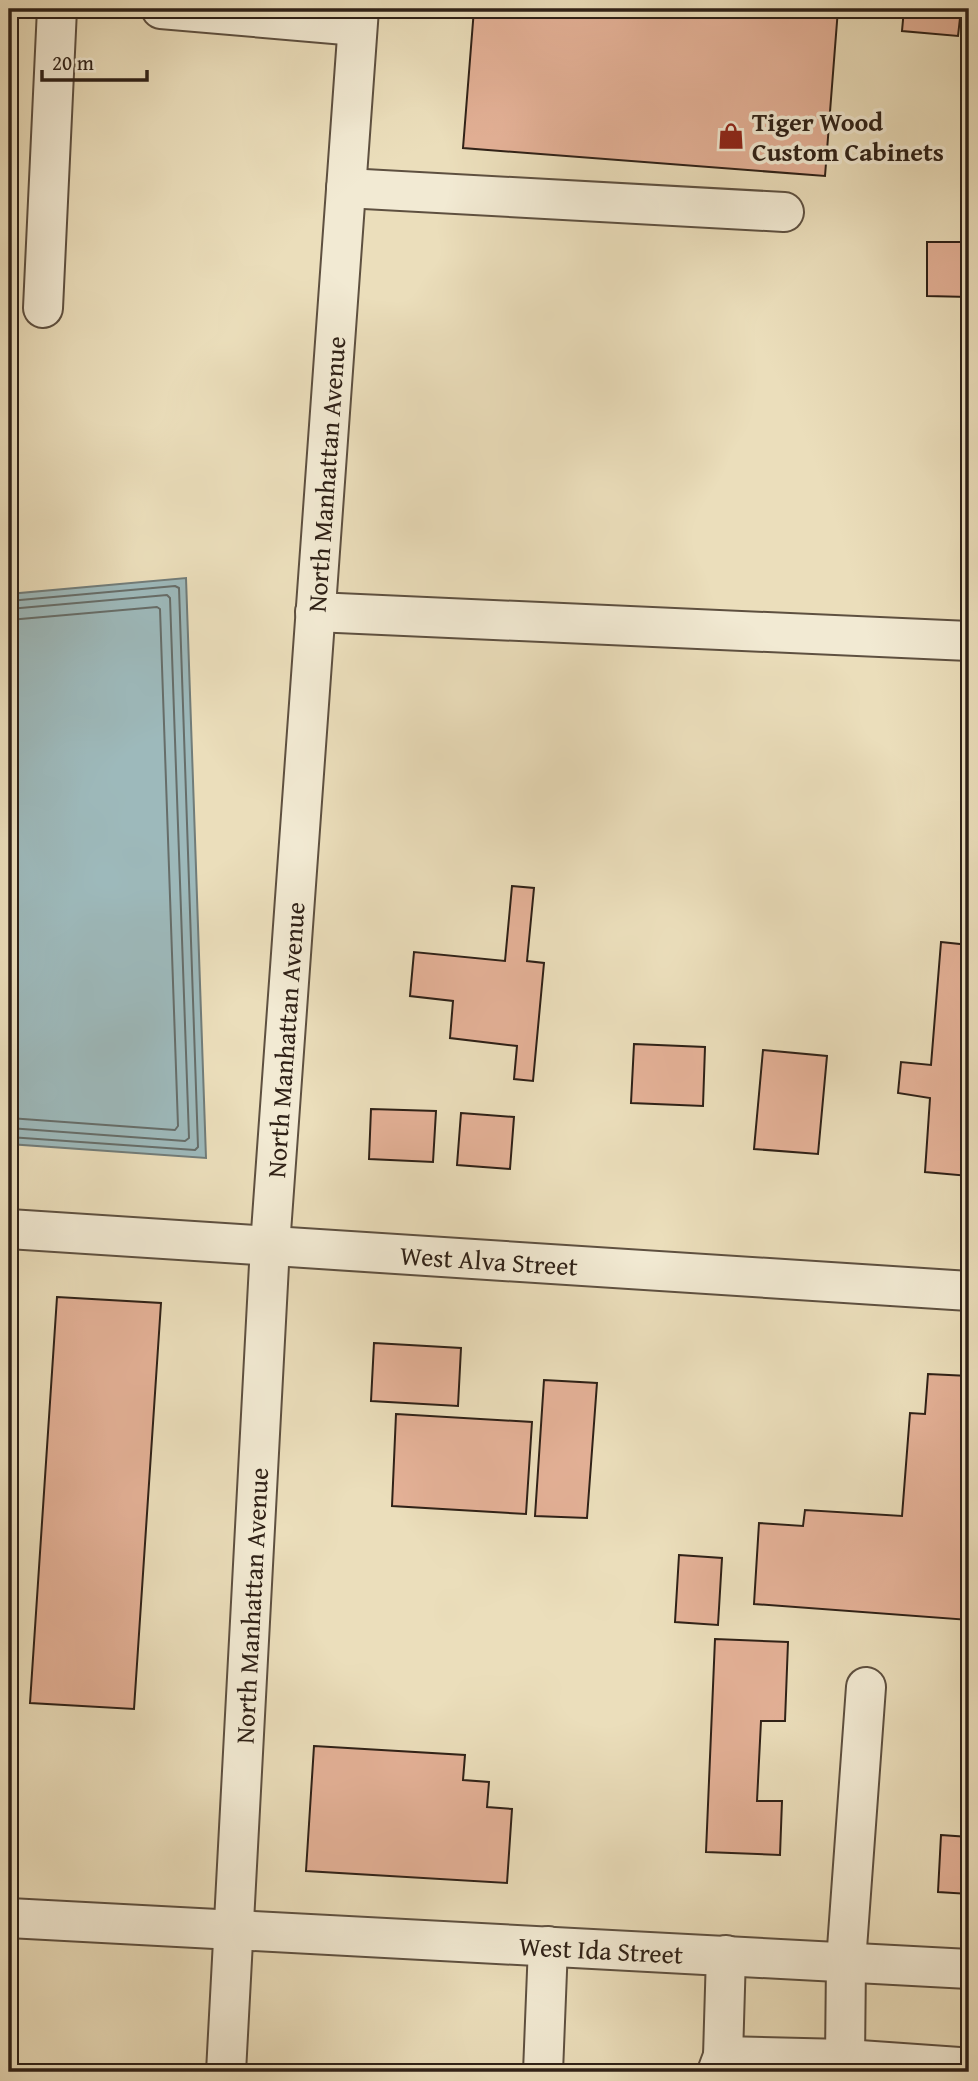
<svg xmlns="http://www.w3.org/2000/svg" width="978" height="2081" viewBox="0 0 978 2081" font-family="'Gentium Book Plus',serif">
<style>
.water{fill:#9db9bb;stroke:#717c79;stroke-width:2}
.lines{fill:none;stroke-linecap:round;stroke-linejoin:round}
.shore{stroke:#666d69;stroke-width:2}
.building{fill:#e4b197;stroke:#2f2117;stroke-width:2}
.minor-casing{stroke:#5e5040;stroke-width:42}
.minor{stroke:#f2ead3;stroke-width:38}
.labels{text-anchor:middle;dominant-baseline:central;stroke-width:7;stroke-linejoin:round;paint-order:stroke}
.poi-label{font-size:26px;font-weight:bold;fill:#2f2117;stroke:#f2ead3;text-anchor:start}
.street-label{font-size:26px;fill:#2f2117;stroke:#f2ead3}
</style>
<rect width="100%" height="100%" fill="#ebdebb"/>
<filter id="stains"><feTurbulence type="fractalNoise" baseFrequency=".00286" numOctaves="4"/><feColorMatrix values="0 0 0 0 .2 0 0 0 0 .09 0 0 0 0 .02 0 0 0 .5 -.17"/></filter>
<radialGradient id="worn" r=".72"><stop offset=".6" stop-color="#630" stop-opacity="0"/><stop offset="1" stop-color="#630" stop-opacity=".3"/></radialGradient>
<path class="water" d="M186,578L206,1158L9,1144V594Z"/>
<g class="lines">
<g class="shore">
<path d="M9,601L175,586L179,588L198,1147L195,1150L9,1137"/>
<path d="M9,609L167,595L170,598L189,1138L185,1141L9,1128"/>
<path d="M9,620L157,607L160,609L178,1126L175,1130L9,1118"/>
</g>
</g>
<g class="building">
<path d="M474,9H838L825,176L463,148Z"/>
<path d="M904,9H961L958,36L902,31Z"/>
<path d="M927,242H969V297L927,296Z"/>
<path d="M512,886L534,888L527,961L544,963L533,1081L514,1079L517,1046L450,1038L453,1001L410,996L414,952L505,961Z"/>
<path d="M941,942L969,945V1176L925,1172L930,1098L898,1093L901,1062L931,1065Z"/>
<path d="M634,1044L705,1047L703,1106L631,1103Z"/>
<path d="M763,1050L827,1056L818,1154L754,1149Z"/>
<path d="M371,1109L436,1111L433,1162L369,1159Z"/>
<path d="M461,1113L514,1117L510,1169L457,1165Z"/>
<path d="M57,1297L161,1303L134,1709L30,1703Z"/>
<path d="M374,1343L461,1348L458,1406L371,1401Z"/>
<path d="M928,1374L969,1376V1620L754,1604L759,1523L803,1526L805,1510L902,1516L910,1413L925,1414Z"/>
<path d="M544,1380L597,1383L587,1518L535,1516Z"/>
<path d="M396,1414L532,1422L526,1514L392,1506Z"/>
<path d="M679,1555L722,1558L718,1625L675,1622Z"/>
<path d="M715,1639L788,1642L785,1721H761L757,1801H782L780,1855L706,1852Z"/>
<path d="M314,1746L465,1755L463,1780L489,1782L487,1807L512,1809L507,1883L306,1871Z"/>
<path d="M941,1835L969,1837V1894L938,1892Z"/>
</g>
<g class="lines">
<defs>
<g id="minor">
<path d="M161,9L357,26"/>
<path d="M346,188L784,212"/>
<path d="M43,308L57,9"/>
<path d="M315,612L969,641"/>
<path id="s1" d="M9,1229L969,1291"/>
<path id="s2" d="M9,1918L969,1969"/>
<path d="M723,2056L726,1955"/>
<path d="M845,2059L846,1962L866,1687"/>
<path id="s3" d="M226,2072L270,1246L359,9"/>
<path d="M543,2072L548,1946"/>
<path d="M717,2072L723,2056L845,2059L959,2067L965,2072"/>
</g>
</defs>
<use href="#minor" class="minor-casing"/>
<use href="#minor" class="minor"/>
</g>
<defs>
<symbol id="shop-bare" viewBox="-9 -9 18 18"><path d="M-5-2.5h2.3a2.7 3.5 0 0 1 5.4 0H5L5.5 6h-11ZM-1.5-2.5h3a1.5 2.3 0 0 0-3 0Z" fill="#8f2418" stroke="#f2ead3" stroke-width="2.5" paint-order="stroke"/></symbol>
</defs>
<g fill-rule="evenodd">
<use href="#shop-bare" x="712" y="117" width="38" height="38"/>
</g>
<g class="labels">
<g class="poi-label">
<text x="752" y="121">Tiger Wood<tspan x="752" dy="30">Custom Cabinets</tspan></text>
</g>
<g class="street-label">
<text stroke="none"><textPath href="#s3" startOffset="1601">North Manhattan Avenue</textPath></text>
<text stroke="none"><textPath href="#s3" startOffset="1034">North Manhattan Avenue</textPath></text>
<text stroke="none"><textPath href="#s1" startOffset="481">West Alva Street</textPath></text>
<text stroke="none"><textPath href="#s3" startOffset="467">North Manhattan Avenue</textPath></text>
<text stroke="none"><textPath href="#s2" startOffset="593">West Ida Street</textPath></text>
</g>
</g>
<rect width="978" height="2081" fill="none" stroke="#ebdebb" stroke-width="35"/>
<rect x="10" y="10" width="957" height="2060" fill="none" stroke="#2f2117" stroke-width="3.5"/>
<rect x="18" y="18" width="943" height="2046" fill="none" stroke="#2f2117" stroke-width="2"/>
<path d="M42 70v10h105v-10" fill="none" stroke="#2f2117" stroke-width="3.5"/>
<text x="52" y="70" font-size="21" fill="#2f2117" stroke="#f2ead3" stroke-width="5" paint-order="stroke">20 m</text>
<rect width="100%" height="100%" filter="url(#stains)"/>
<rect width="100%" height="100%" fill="url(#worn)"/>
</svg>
